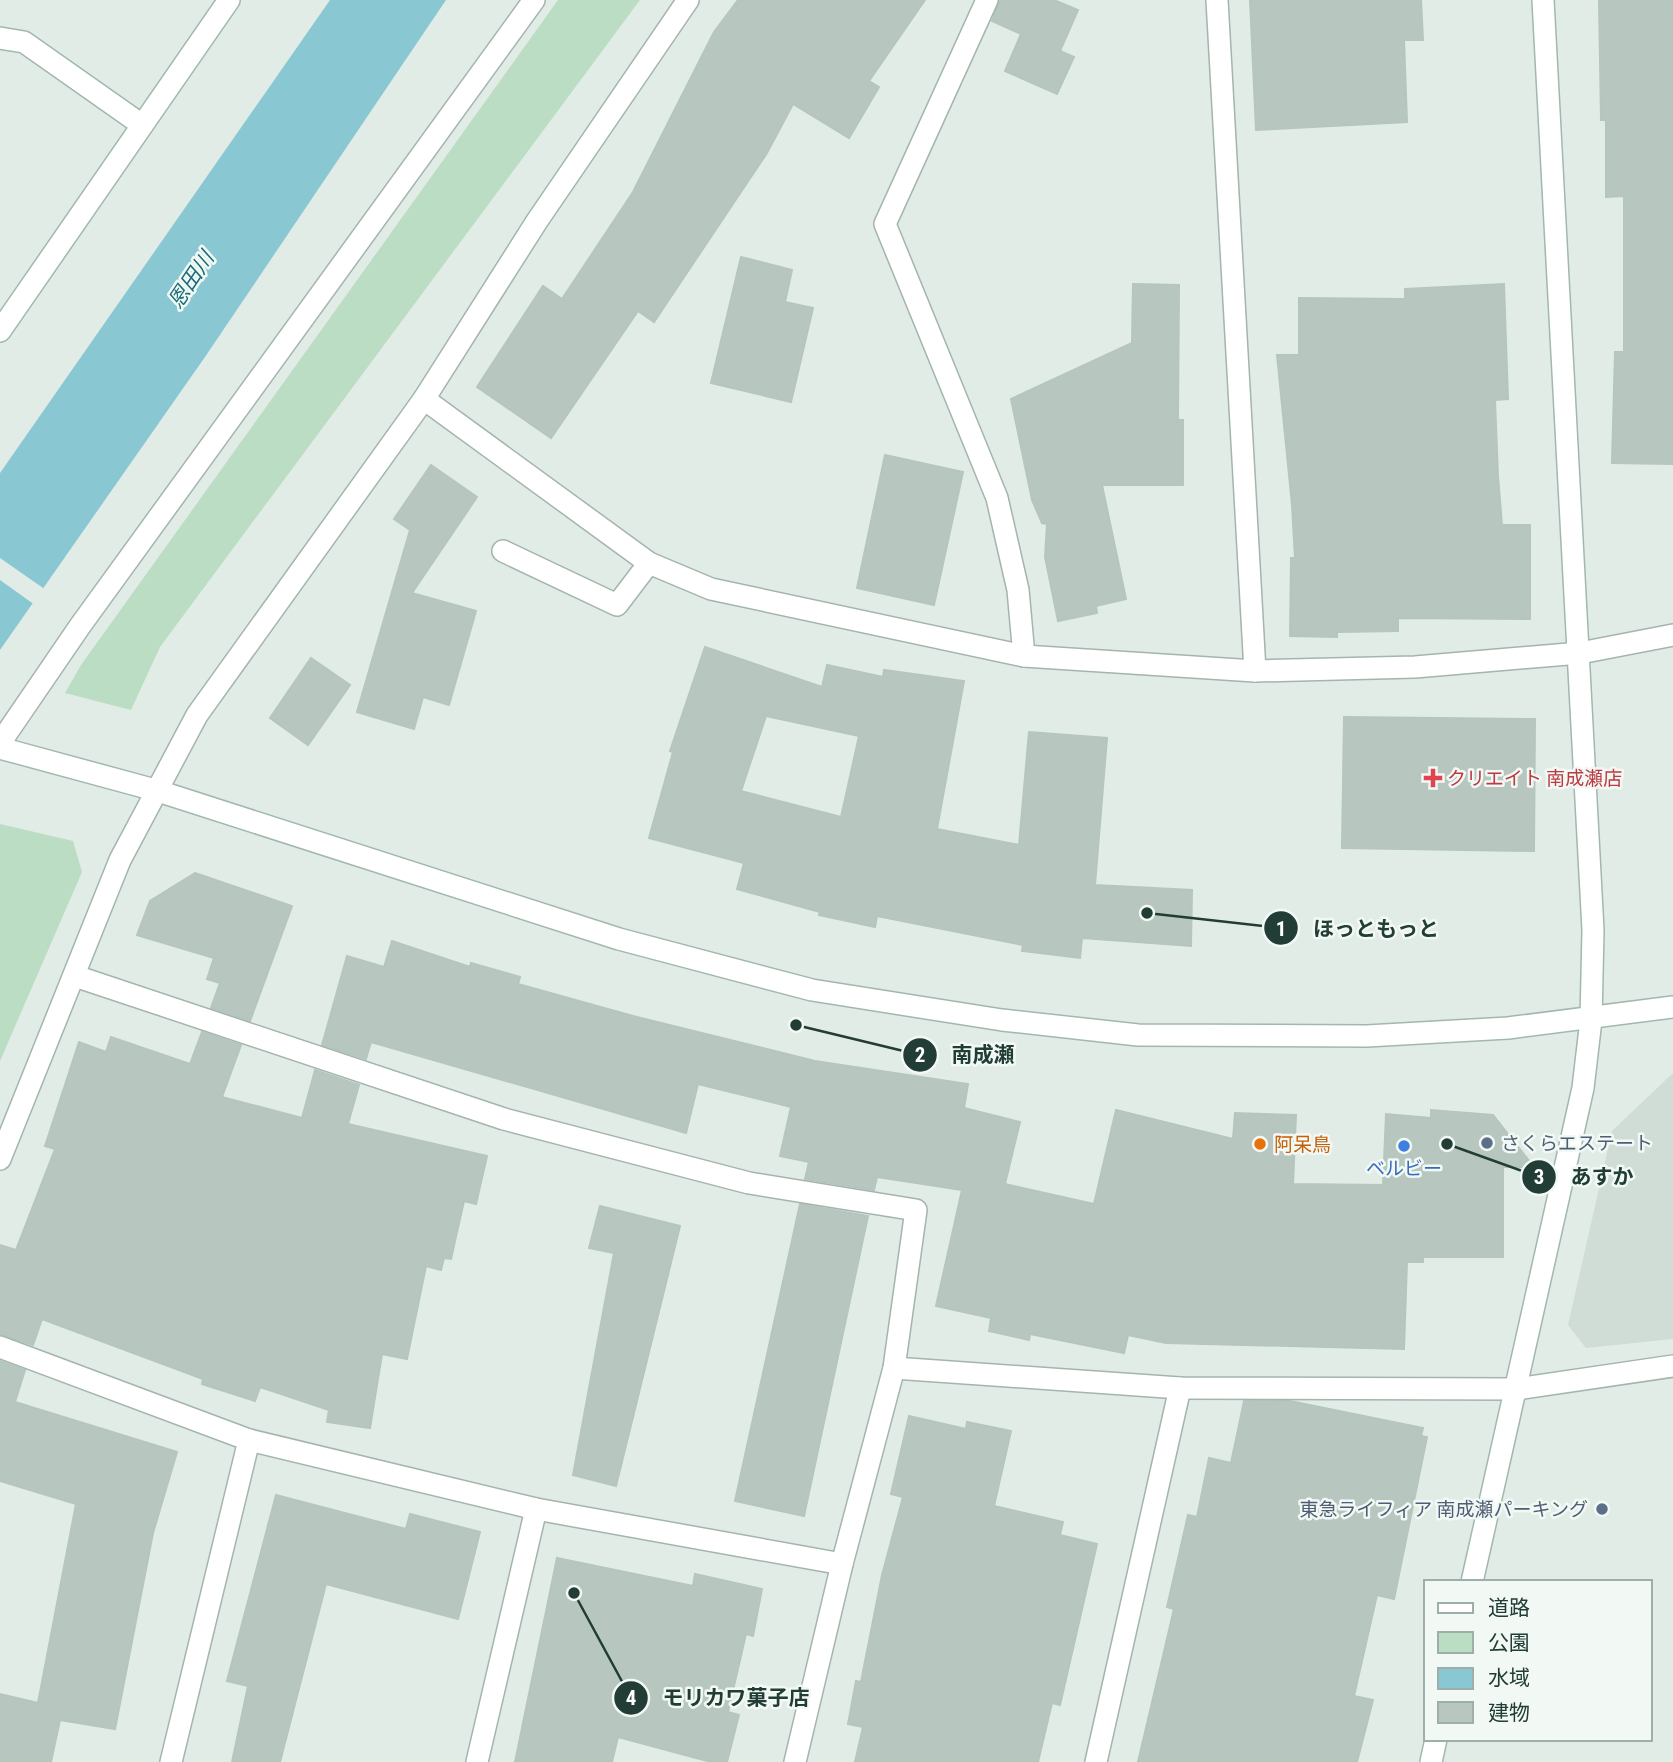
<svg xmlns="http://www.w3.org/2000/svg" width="1673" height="1762" viewBox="0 0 1673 1762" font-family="'Roboto Condensed','Noto Sans JP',sans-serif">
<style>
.built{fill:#d0dcd6}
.green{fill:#baddc3}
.water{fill:#89c8d2}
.pier{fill:#e2ece7}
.building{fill:#b7c7c0;stroke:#b4c6be;stroke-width:2;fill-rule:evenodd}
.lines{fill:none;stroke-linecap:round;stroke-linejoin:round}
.lane-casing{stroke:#a4b4ae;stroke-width:24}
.street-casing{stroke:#a4b4ae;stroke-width:24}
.secondary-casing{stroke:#a0b8af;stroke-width:24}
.lane{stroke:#fff;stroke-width:21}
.street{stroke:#fff;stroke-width:21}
.secondary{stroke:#fff;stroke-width:21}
.health-dot{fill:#e0444e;stroke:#f2f9f5;stroke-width:2.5}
.service-dot{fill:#5c6f8a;stroke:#f2f9f5;stroke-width:2.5}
.food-dot{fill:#e8710a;stroke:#f2f9f5;stroke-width:2.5}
.shop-dot{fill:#3f7fe0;stroke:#f2f9f5;stroke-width:2.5}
.labels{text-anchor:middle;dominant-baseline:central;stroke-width:5;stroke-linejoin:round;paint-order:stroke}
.health-label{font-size:19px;fill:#be3a42;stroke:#f2f9f5;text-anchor:start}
.service-label{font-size:19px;fill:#4e5e75;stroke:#f2f9f5;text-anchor:start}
.food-label{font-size:19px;fill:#c56008;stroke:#f2f9f5;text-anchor:start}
.shop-label{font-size:19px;fill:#366cbe;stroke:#f2f9f5}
.water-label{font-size:21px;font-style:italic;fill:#1b6c7a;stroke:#f2f9f5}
.leader{fill:none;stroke:#213d35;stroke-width:2.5}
.callout-dot{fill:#213d35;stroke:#f2f9f5;stroke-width:2.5}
.mark-label{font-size:21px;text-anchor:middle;font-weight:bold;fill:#fff}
.callout-label{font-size:21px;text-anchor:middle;font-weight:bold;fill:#213d35;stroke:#f2f9f5;stroke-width:5;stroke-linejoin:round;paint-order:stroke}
</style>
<rect width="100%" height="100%" fill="#e2ece7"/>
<path class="built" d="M1673,1073V1339L1586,1348L1568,1325L1612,1131Z"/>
<g class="green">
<path d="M558,0H640L160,647L131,710L65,693L81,665Z"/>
<path d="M0,824L73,841L82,872L0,1061Z"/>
</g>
<path class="water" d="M330,0H446L205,357L0,650V473Z"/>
<path class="pier" d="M0,558L46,590L35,605L0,580Z"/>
<g class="building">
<path d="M738,0H925L869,81L879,87L849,138L793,104L767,153L654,322L638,311L551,438L477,387L543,286L562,299L633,192L714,32Z"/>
<path d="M1000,0H1054L1078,10L1060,51L1074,57L1057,94L1005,71L1021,34L992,21Z"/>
<path d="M1250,0H1421L1423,40H1404L1407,122L1256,130Z"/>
<path d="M1599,0H1673V464L1612,463L1615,352H1624V196L1606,197V120H1601Z"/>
<path d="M741,257L792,270L785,302L813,308L791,402L711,383Z"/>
<path d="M1133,284L1179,285L1178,420H1183V485H1102L1126,599L1096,606L1097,613L1058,621L1045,557L1047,524L1042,523L1032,500L1011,399L1132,343Z"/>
<path d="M1504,284L1508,399L1495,400L1498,476L1502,525H1530V619L1398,618V631L1337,632V637L1290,636L1291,558H1295L1292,505L1277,355H1299V298L1405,299V289Z"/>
<path d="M885,455L963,472L934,605L857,588Z"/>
<path d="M431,465L477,497L412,593L476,611L449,705L423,697L414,729L357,712L410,530L394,519Z"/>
<path d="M705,647L822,687L827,665L883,677L884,670L964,681L937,829L1019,845L1029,732L1107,738L1095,885L1192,890L1191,946L1082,938L1080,958L1022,951L1023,945L877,916L875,927L819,915L820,912L737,889L744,863L649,838L673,752L670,751ZM766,716L859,736L841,817L741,791Z"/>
<path d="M311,658L350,685L308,745L270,718Z"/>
<path d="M1344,717L1535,719L1534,851L1342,848Z"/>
<path d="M195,873L292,906L250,1021L211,1008L220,983L207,979L214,958L137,935L150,901Z"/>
<path d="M392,941L470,967L471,963L520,977L518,984L633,1016L815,1061L968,1084L964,1108L1020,1122L1005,1184L1094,1204L1116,1110L1233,1139L1235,1113L1296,1115L1293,1184L1383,1185L1386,1114L1431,1118V1110L1493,1115L1534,1167H1503V1257H1423V1262H1407L1404,1349L1166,1343L1128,1335L1124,1353L1030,1334L1029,1340L989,1331L991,1318L936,1306L962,1190L877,1177L874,1190L805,1179L809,1162L780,1156L791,1107L698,1084L686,1133L371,1042L366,1059L322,1045L347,956L384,967Z"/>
<path d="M202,1032L241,1045L222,1097L302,1118L315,1070L359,1085L348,1124L487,1156L476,1204L464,1201L451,1259L444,1258L441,1270L426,1266L407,1359L382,1354L370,1428L327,1422L329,1410L260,1387L255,1401L202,1384L203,1379L42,1319L33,1345L0,1334V1245L16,1250L55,1149L45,1146L79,1042L106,1052L111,1037L190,1064Z"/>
<path d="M800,1204L868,1216L804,1516L735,1501Z"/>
<path d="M600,1206L680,1226L616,1486L573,1475L614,1253L589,1248Z"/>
<path d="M0,1361L25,1370L15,1402L177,1452L153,1533L115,1729L60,1720L51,1762H0V1694L38,1703L76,1504L0,1481Z"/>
<path d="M1244,1401H1290L1423,1428L1421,1436L1427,1437L1394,1599L1377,1595L1354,1696L1373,1700L1357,1762H1138L1174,1609L1167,1607L1188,1515L1197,1517L1209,1458L1231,1463Z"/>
<path d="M909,1416L966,1429L967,1422L1011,1431L994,1506L1063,1522L1060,1535L1097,1544L1060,1705L1052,1703L1038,1762H855L863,1727L848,1724L856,1681L861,1682L882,1575L903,1497L891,1494Z"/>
<path d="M276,1495L406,1529L410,1514L480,1532L458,1619L326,1584L280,1762H232L248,1686L227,1681Z"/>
<path d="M557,1558L693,1586L695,1574L762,1589L753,1636L746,1634L728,1712L739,1715L727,1762H711L618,1737L612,1762H515Z"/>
</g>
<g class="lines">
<defs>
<path id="lane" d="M503,551L617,605L649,563"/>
<g id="street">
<path d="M987,0L885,224L997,498L1018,590L1024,656"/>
<path d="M1217,0L1255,671"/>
<path d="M424,399L649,563L711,589L1024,656L1255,671L1415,667L1580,653L1673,635"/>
<path d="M0,743L80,626L534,0"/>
<path d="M75,976L504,1119L749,1183L916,1210L894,1368L842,1564L795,1762"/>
<path d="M0,1159L120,860L197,715L424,399L537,221L688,0"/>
<path d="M0,1347L249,1440L536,1509L842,1564"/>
<path d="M894,1368L1180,1388L1517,1389L1673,1366"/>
<path d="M171,1762L249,1440"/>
<path d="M477,1762L536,1509"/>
<path d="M1096,1762L1180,1388"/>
</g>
<g id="secondary">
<path d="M0,38L24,42L142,125"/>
<path d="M0,331L229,0"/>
<path d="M0,748L155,790L619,939L812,990L1002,1020L1138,1035L1367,1036L1508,1028L1673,1007"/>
<path d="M1472,1582L1583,1088L1591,1020L1593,930L1543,0"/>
<path d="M1431,1762L1436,1739"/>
</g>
</defs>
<use href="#lane" class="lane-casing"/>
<use href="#street" class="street-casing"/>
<use href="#secondary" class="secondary-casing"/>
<use href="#lane" class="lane"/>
<use href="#street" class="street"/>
<use href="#secondary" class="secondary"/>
</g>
<path class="health-dot" d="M1429.5 767.5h7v7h7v7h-7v7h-7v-7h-7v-7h7z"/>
<g class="service-dot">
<circle cx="1487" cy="1143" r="7"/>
<circle cx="1602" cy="1509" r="7"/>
</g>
<circle class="food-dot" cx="1260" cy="1144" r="7"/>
<circle class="shop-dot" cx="1404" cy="1146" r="7"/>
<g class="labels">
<g class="health-label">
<text x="1447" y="778">クリエイト 南成瀬店</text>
</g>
<g class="service-label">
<text x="1501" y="1143">さくらエステート</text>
<text x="1588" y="1509" text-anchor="end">東急ライフィア 南成瀬パーキング</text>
</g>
<g class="food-label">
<text x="1274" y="1144">阿呆鳥</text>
</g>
<g class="shop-label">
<text x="1404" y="1168">ベルビー</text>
</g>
<g class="water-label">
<text transform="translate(191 280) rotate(-56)">恩田川</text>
</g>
</g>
<path class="leader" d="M1147 913L1281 928M796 1025L920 1055M1447 1144L1539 1177M574 1593L631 1698"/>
<g class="callout-dot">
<circle cx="1147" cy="913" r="7"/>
<circle cx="796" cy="1025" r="7"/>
<circle cx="1447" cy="1144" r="7"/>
<circle cx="574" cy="1593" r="7"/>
<circle cx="1281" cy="928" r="18"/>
<circle cx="920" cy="1055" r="18"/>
<circle cx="1539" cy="1177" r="18"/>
<circle cx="631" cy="1698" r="18"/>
</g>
<g class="mark-label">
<text x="1281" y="936">1</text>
<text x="920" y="1062">2</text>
<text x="1539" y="1184">3</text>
<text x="631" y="1705">4</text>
</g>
<g class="callout-label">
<text x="1376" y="936">ほっともっと</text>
<text x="983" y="1062">南成瀬</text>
<text x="1602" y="1184">あすか</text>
<text x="736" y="1705">モリカワ菓子店</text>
</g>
<rect x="1424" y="1580" width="228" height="161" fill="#f2f9f5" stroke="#9eaea8" stroke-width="2"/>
<rect x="1438" y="1603" width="35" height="10" fill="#ffffff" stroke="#9eaea8" stroke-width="2"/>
<text x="1488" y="1615" font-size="21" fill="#213d35">道路</text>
<rect x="1438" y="1632" width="35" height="21" fill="#baddc3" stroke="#9eaea8" stroke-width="2"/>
<text x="1488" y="1650" font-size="21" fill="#213d35">公園</text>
<rect x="1438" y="1668" width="35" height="21" fill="#89c8d2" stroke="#9eaea8" stroke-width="2"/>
<text x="1488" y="1685" font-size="21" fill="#213d35">水域</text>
<rect x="1438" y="1702" width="35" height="21" fill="#b7c7c0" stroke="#9eaea8" stroke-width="2"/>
<text x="1488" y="1720" font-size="21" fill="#213d35">建物</text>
</svg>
